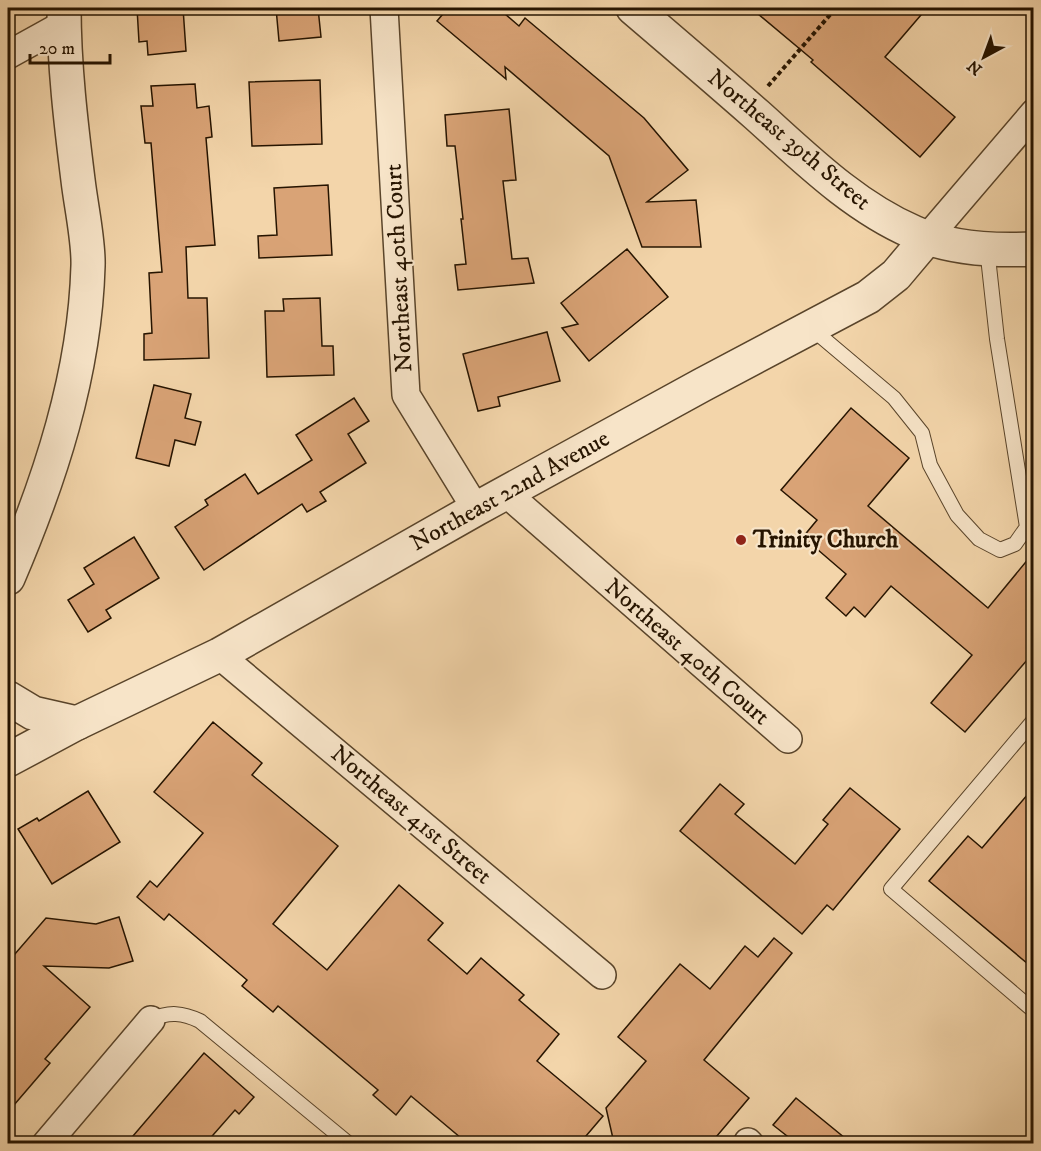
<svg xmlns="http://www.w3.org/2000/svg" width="1041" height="1151" viewBox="0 0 1041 1151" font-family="'IM FELL DW Pica',serif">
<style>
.building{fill:#d9a376;stroke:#261400;stroke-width:1.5}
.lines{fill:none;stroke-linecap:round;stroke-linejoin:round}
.service-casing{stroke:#59442a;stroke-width:16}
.minor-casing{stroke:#59442a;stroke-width:30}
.tertiary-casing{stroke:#59442a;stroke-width:36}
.path{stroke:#261400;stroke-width:4;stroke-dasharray:4.5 3;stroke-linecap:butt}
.service{stroke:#f7e4c8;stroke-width:14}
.minor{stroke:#f7e4c8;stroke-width:27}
.tertiary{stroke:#f7e4c8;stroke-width:33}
.poi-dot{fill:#8f2418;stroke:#f7e4c8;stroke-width:2}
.labels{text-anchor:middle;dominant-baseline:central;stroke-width:4.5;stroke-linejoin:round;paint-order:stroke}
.street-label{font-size:24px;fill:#261400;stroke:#f7e4c8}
.poi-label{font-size:24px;font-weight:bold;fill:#261400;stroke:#f7e4c8;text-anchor:start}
</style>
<rect width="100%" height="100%" fill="#f3d5aa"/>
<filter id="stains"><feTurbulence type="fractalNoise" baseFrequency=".00333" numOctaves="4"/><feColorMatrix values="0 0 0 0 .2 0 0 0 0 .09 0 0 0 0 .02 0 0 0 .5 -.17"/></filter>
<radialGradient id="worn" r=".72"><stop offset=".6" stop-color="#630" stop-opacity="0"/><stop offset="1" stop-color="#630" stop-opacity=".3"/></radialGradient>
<g class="building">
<path d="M137,8H183L186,51L148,55L147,41L139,42Z"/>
<path d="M276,8H318L321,37L279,41Z"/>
<path d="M448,8H498L519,26L525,18L644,118L688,170L647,202L696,200L701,247H642L609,156L505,67L506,79L437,21Z"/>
<path d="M751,8H927L885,57L955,117L920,157L811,62L813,60Z"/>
<path d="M320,80L322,144L252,146L249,82Z"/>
<path d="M195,84L197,108L209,106L212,137L206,138L215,245L186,247L188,298H207L209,358L144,360V334L152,333L149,273L162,272L151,143H145L141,106H153L151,86Z"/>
<path d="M509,109L516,180L503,181L512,259L528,258L534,283L458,290L455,265L466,264L461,219H463L455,146H447L445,115Z"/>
<path d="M328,185L332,255L259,258L258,236L277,235L274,188Z"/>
<path d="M627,249L668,297L589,361L562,328L578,324L561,303Z"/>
<path d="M320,298L322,346H333L334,375L267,377L265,311H284L283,299Z"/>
<path d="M547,332L560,381L498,397L500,406L478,411L463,354Z"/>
<path d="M154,385L191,394L185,418L201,422L195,445L175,440L169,466L136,458Z"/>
<path d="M354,398L369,421L348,434L366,463L320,492L326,501L307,512L302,504L204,570L175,527L208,505L205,500L245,474L258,494L312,460L296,435Z"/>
<path d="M851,408L909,458L868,506L988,608L1034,552V652L965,732L931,703L972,655L891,586L865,617L854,607L846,616L826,598L846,574L803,537L817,520L781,490Z"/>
<path d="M134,537L159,578L106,610L111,618L88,632L68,600L94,584L84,568Z"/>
<path d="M213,722L262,763L252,775L338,846L273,924L327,970L399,885L443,923L428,940L467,974L481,958L524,995L519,1000L559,1034L537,1061L603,1116L580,1143H467L411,1096L396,1115L373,1095L378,1090L278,1006L273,1012L242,986L247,980L169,914L164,920L137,897L150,881L157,887L203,833L154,792Z"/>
<path d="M720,784L744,804L735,814L795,864L828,824L823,820L850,788L900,829L833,910L827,905L802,934L680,831Z"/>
<path d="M1034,787V969L929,881L968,836L982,848Z"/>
<path d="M88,791L120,842L52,884L18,829L37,818L39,821Z"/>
<path d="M119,917L133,961L109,968L44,966L90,1007L45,1059L50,1063L8,1112V962L46,918L96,924Z"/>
<path d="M774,938L792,953L704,1060L749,1098L711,1143H614L606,1108L646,1061L618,1037L680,964L710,989L745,946L758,957Z"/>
<path d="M204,1053L254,1097L239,1114L235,1110L206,1143H127Z"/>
<path d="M796,1098L851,1143H796L773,1125Z"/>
</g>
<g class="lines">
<defs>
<g id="service">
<path d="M811,328L894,398L922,433L930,465L957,515L979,539L1000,550L1015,544L1027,527L997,339L987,248"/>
<path d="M1034,720L891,889L1034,1011"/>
<path d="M151,1020C169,1011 183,1013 200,1021L349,1144"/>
</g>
<g id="minor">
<path d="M384,8L406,395L476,509"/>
<path d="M8,55L64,24"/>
<path d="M928,237L1034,113"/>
<path d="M506,493L788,739"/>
<path d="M219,655L602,975"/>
<path d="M46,1144L151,1020"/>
<path d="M747,1144L748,1142L750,1144"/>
</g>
<g id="tertiary">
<path d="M633,8C674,43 716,79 757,115C805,158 853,206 913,232C949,249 994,251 1034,249"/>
<path d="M8,578C50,480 85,374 88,266C89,242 81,206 78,180C71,124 64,65 64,8"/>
<path d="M8,698L33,713L77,723"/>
<path d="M8,760L77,723L219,655L476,509L702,385L868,297L896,275L928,237"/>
</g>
</defs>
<use href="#service" class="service-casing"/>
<use href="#minor" class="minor-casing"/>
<use href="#tertiary" class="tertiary-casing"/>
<path class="path" d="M768,86L836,8"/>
<use href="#service" class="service"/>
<use href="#minor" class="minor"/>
<use href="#tertiary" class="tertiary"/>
</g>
<circle class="poi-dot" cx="741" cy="540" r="6"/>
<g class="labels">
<g class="street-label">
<text transform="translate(789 140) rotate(40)">Northeast 39th Street</text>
<text transform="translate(399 268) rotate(-93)">Northeast 40th Court</text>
<text transform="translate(510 491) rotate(-29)">Northeast 22nd Avenue</text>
<text transform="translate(687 652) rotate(41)">Northeast 40th Court</text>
<text transform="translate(411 815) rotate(40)">Northeast 41st Street</text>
</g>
<g class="poi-label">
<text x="753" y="540">Trinity Church</text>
</g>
</g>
<rect width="1041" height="1151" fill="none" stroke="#f3d5aa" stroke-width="30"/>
<rect x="9" y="9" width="1023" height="1133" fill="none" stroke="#261400" stroke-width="3"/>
<rect x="15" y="15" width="1011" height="1121" fill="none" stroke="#261400" stroke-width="1.5"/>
<g transform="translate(984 57) rotate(221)" stroke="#f7e4c8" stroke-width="4.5" paint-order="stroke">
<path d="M0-4.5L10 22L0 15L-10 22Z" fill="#261400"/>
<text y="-9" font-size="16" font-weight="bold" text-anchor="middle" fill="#261400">N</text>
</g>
<path d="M30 54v9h80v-9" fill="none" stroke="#261400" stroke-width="3"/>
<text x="39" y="54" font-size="18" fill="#261400" stroke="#f7e4c8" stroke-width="4.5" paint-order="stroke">20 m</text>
<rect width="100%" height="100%" filter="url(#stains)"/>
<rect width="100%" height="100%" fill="url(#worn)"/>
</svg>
